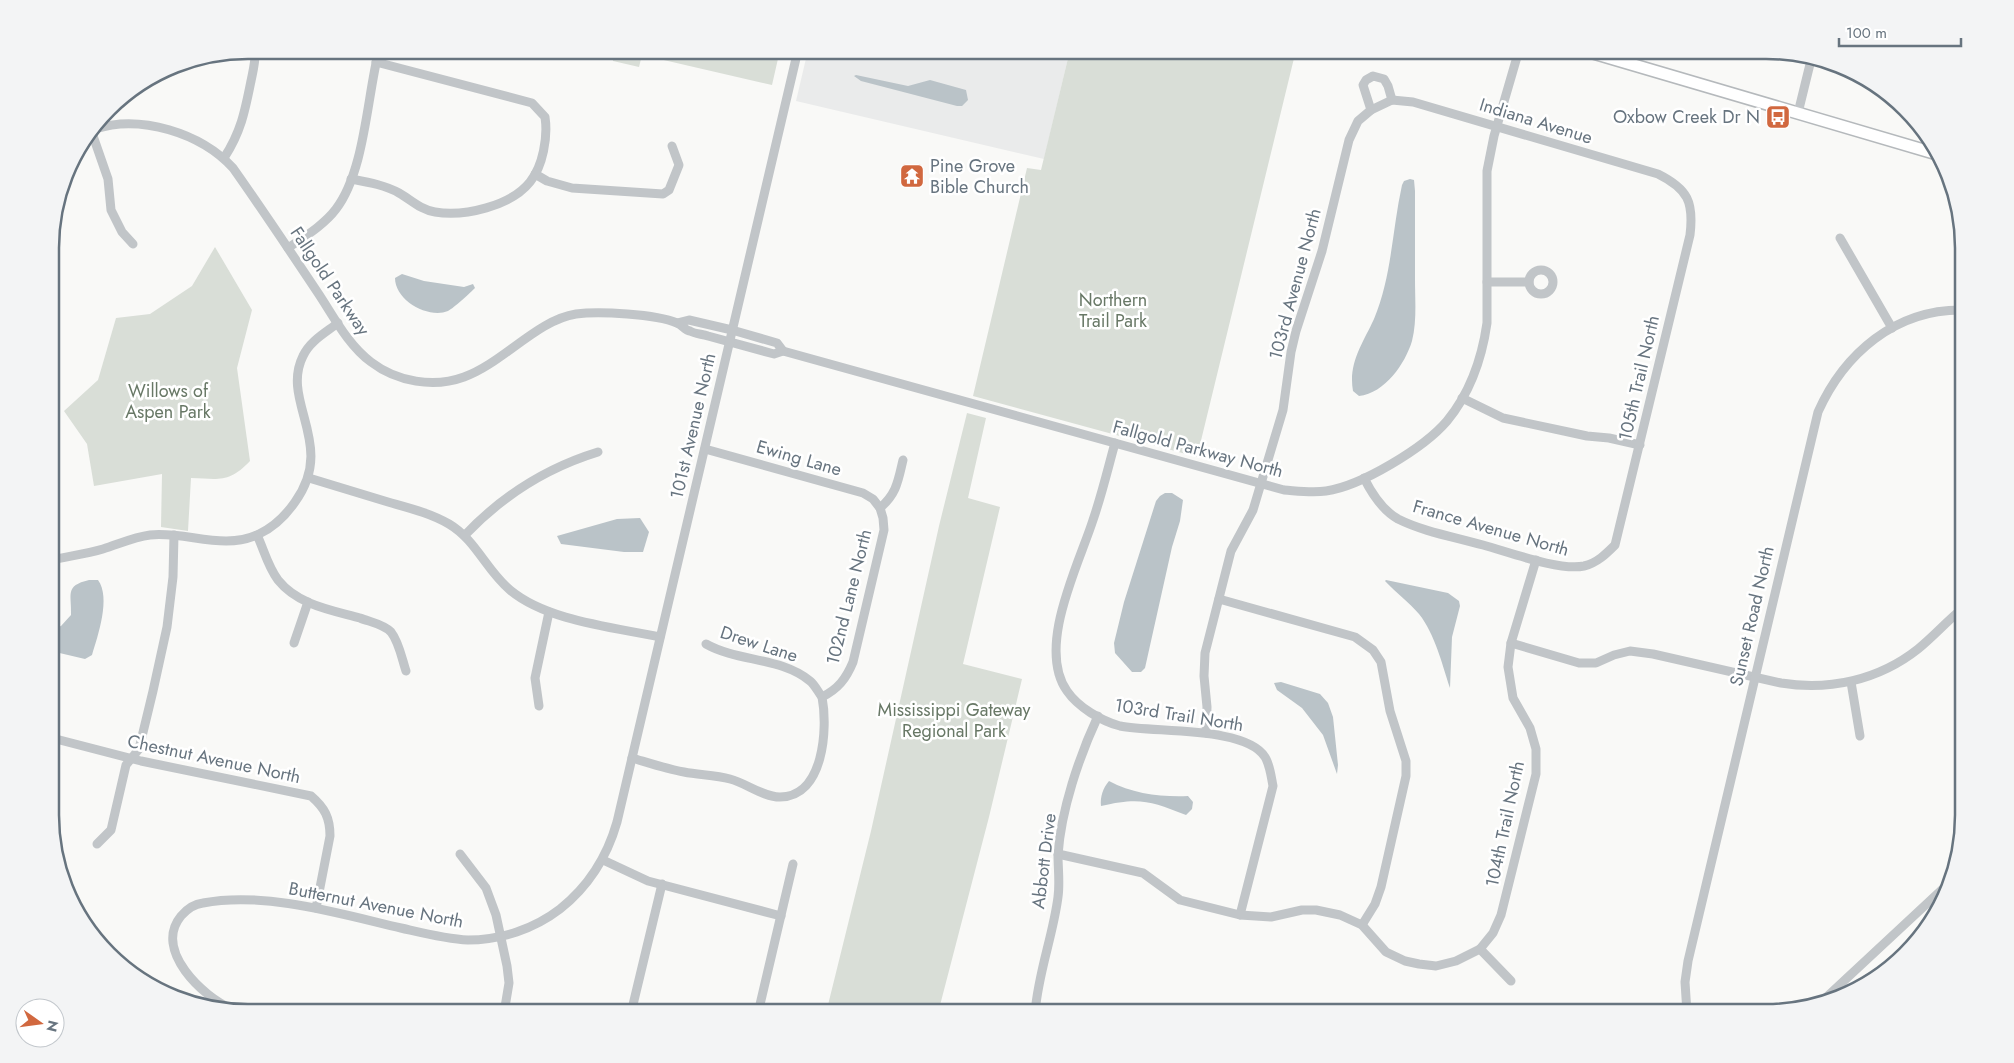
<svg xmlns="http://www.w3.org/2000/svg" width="2014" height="1063" viewBox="0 0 2014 1063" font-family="Jost,sans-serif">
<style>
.built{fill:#eaebeb}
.green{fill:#d9ded7}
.water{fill:#bac3c8}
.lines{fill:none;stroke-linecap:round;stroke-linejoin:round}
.major-casing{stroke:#b5b9bc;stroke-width:14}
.minor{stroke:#c1c5c8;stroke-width:9}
.major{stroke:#fff;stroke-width:11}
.labels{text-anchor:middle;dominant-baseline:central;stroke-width:5;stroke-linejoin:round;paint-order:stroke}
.poi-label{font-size:18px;fill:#67747f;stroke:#fff;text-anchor:end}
.street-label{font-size:18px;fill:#67747f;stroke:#fff}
.park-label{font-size:18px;fill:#687866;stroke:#fff}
.rim{fill:none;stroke:#67747f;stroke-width:2.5}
</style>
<rect width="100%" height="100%" fill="#f9f9f7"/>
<path class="built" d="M808,50H1070L1044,159L796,101Z"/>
<g class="green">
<path d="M611,50H780L772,85L642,55L639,67L613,61Z"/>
<path d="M1070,50H1296L1197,457L973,396L1027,168L1041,170Z"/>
<path d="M215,247L252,310L237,368L250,461C229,483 220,479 191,478L188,531L161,527L162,474L94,486L87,444L64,411L98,380L116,318L150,314L192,286Z"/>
<path d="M967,413L986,418L968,498L1000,507L963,664L1022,679L989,817L938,1013H826L871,831L939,526Z"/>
</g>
<g class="water">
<path d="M856,75L908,86L930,80L966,90L968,100L962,106H957L861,81L854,76Z"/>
<path d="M1410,179L1414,180L1415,191C1415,221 1415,250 1415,279C1415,299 1417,322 1412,341C1405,364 1385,393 1359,396L1353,391C1348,363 1363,343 1374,319C1392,276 1392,230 1402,185L1404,181Z"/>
<path d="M402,274L424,281L464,287L473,284L475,288C470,293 454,308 448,311C429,319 395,301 395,278Z"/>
<path d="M1165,493H1172L1183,500L1180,521L1172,547L1145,668L1141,672H1132L1115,653L1114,643L1124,602L1156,501L1160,496Z"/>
<path d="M640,518L649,532L643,552H624L561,544L557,536L617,519Z"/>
<path d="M89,580H98C111,598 98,635 92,655L85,659L51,651V629L61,626L71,615C72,594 64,586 89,580Z"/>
<path d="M1386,580L1448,593L1459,601L1460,606L1452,637L1450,688C1442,664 1435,634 1419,614C1409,602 1396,593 1385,581Z"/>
<path d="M1281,682L1320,694L1328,703L1333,717L1338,765L1337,774L1323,735L1302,708L1277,690L1274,683Z"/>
<path d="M1109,781C1133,794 1161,797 1188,796L1193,802L1192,809L1186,815C1151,801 1139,797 1101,806C1100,797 1103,788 1109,781Z"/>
</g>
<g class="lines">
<defs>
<path id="major" d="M1583,50L1937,154"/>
</defs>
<use href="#major" class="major-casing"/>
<g class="minor">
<path d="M1371,110L1363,85L1366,80L1373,76L1384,79L1388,86L1392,100"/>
<path d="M1798,113L1811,60"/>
<path d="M95,129C140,114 201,133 233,168C262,209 290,251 318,293C334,317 348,345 371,362C397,382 434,388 464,377C503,363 537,320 576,314C599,311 656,314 677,323C682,325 685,330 690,331C695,334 702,334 708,336C730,342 752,348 774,354L783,351L1284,490C1298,491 1312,493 1326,491C1361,486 1424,448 1447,421C1470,393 1482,358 1487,323V171L1494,136L1519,50"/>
<path d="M92,133L108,179L111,210L122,232L133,244"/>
<path d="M224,158C241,132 245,111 251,81C253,71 256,60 255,50"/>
<path d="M535,174L547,181L572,188L663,194L669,190L679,165L672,146"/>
<path d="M351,179C367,182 385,185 399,193C411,200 421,210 435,212C464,217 511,206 530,182C543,166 548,137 545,117L532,103L376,62"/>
<path d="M1840,238L1892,328"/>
<path d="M288,248C304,237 324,225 336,209C365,171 367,96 379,50"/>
<circle cx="1541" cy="282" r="12"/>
<path d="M51,275C55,293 57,315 51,333"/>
<path d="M1487,282H1529"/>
<path d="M677,323L689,320L732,330L777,343L783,351"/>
<path d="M1462,398L1503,418L1587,436L1609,438L1640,445"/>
<path d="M1115,443C1108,468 1102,494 1093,520C1079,564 1036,647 1067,691C1078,707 1101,721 1120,726C1154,733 1246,726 1265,757C1270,765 1271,776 1273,786L1240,915"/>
<path d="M705,449L863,493L873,499L880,508"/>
<path d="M309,478C335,486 362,494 388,502C409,508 430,513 449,524C476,540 486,570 510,590C547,621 613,627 660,637"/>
<path d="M257,535C264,550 268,567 278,580C298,605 331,610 360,618C370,622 383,624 391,632C399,642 402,659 406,671"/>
<path d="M465,535C503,495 546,468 598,452"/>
<path d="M51,560C69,556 86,554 103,549C119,544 134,537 150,535C187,531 223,551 259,534C274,527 286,515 295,502C337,444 280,402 303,356C310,341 325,333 338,323"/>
<path d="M1219,599L1355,637L1373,650L1381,662L1390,711L1406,761V776L1381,887L1375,904L1362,925"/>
<path d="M294,643L308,602"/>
<path d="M1511,643L1579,663H1596L1614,655L1630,651L1653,654L1781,683C1829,691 1879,680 1918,649C1934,636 1947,621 1963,608"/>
<path d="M706,644C738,662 781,657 810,681C815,685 818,692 822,697"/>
<path d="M1851,682L1860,736"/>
<path d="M539,706L535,678L549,612"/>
<path d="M1206,733L1207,707L1204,676L1205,653L1231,551L1253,510L1283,410L1291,352L1296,331L1322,251L1349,140L1358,121L1371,110L1392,100L1413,102L1658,174C1688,189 1694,202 1690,235L1615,545C1606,554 1597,563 1584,566C1559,571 1509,552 1483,545C1455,537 1424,532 1398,519C1382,510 1372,494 1364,478"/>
<path d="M52,738L141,761L311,796C325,808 330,818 330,836L316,908"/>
<path d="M632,758C649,763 667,769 684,772C699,775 715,775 730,779C746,783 763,797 780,797C824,797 828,728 822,697C838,689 846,679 853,662L884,530L883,518L880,508C897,493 898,481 903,460"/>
<path d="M97,844L111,830L126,765L139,749L153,691L167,627L173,577L174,535"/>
<path d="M460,854L486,888L496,915L507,966L509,983L504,1013"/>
<path d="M1058,854L1143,873L1180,900L1240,915L1271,917L1302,910H1316L1340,915L1362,925L1386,952L1405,961L1419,964L1436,966L1456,961L1480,949L1493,933L1501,915L1536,774V749L1530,728L1513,698L1508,667L1511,643L1536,560"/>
<path d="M603,860L648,881L781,916"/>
<path d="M1480,949L1511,981"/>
<path d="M1818,1005L1948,884"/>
<path d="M232,1009C203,997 153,950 181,916C187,909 194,904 203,903C265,891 341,914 401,928C423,933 446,939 468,940C501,940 534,929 560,909C589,886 607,857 617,822L798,50"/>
<path d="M631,1013L662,884"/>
<path d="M758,1013L793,864"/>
<path d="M1035,1013C1038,973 1053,936 1058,897C1060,883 1058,869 1058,855C1061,810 1079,757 1098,716"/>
<path d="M1687,1013L1685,982L1688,961L1818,412C1844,354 1895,309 1963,310"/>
</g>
<use href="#major" class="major"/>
</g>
<defs>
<symbol id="bus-square" viewBox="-11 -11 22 22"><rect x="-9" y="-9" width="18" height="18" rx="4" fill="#d1683f" stroke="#fff"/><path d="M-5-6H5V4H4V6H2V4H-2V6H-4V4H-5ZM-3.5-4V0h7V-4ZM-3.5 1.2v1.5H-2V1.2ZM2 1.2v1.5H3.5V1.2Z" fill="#fff"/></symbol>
<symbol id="temple-square" viewBox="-11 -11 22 22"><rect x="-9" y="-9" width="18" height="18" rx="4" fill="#d1683f" stroke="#fff"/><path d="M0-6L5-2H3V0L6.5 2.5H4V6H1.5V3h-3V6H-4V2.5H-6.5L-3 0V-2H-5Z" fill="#fff"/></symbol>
</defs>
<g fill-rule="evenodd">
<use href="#bus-square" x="1764" y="103" width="28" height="28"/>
<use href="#temple-square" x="898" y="162" width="28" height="28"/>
</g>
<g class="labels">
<g class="poi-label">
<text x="1760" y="117">Oxbow Creek Dr N</text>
<text x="930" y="166" text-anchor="start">Pine Grove<tspan x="930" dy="21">Bible Church</tspan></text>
</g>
<g class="street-label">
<text transform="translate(1536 121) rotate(17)">Indiana Avenue</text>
<text transform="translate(330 281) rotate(56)">Fallgold Parkway</text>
<text transform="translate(1295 284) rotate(-75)">103rd Avenue North</text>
<text transform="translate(1639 378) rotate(-77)">105th Trail North</text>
<text transform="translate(693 426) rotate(-77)">101st Avenue North</text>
<text transform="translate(1198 449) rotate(15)">Fallgold Parkway North</text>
<text transform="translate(799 458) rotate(16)">Ewing Lane</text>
<text transform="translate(1491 528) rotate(16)">France Avenue North</text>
<text transform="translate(849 597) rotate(-76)">102nd Lane North</text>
<text transform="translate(1752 616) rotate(-77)">Sunset Road North</text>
<text transform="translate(759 644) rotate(18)">Drew Lane</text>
<text transform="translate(1179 715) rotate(9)">103rd Trail North</text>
<text transform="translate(214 759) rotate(12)">Chestnut Avenue North</text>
<text transform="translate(1505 824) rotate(-78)">104th Trail North</text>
<text transform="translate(1044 861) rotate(-83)">Abbott Drive</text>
<text transform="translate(376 905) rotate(11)">Butternut Avenue North</text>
</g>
<g class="park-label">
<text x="1113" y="300">Northern<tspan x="1113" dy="21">Trail Park</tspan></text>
<text x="168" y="391">Willows of<tspan x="168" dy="21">Aspen Park</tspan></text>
<text x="954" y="710">Mississippi Gateway<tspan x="954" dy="21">Regional Park</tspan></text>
</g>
</g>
<path d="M0 0H2014V1063H0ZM248 59H1766A189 189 0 0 1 1955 248V815A189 189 0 0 1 1766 1004H248A189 189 0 0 1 59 815V248A189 189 0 0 1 248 59Z" fill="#f3f4f5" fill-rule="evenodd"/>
<path class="rim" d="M248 59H1766A189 189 0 0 1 1955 248V815A189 189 0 0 1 1766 1004H248A189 189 0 0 1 59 815V248A189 189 0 0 1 248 59Z"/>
<g transform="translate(40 1023) rotate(104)"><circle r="24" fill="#ffffff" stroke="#c2c7cc"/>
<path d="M0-4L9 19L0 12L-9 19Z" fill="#d1683f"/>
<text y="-8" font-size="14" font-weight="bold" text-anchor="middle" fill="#67747f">N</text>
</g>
<path d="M1839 38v8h122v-8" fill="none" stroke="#67747f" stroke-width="2.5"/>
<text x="1846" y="38" font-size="15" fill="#67747f" stroke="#ffffff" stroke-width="4" paint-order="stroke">100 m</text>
</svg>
